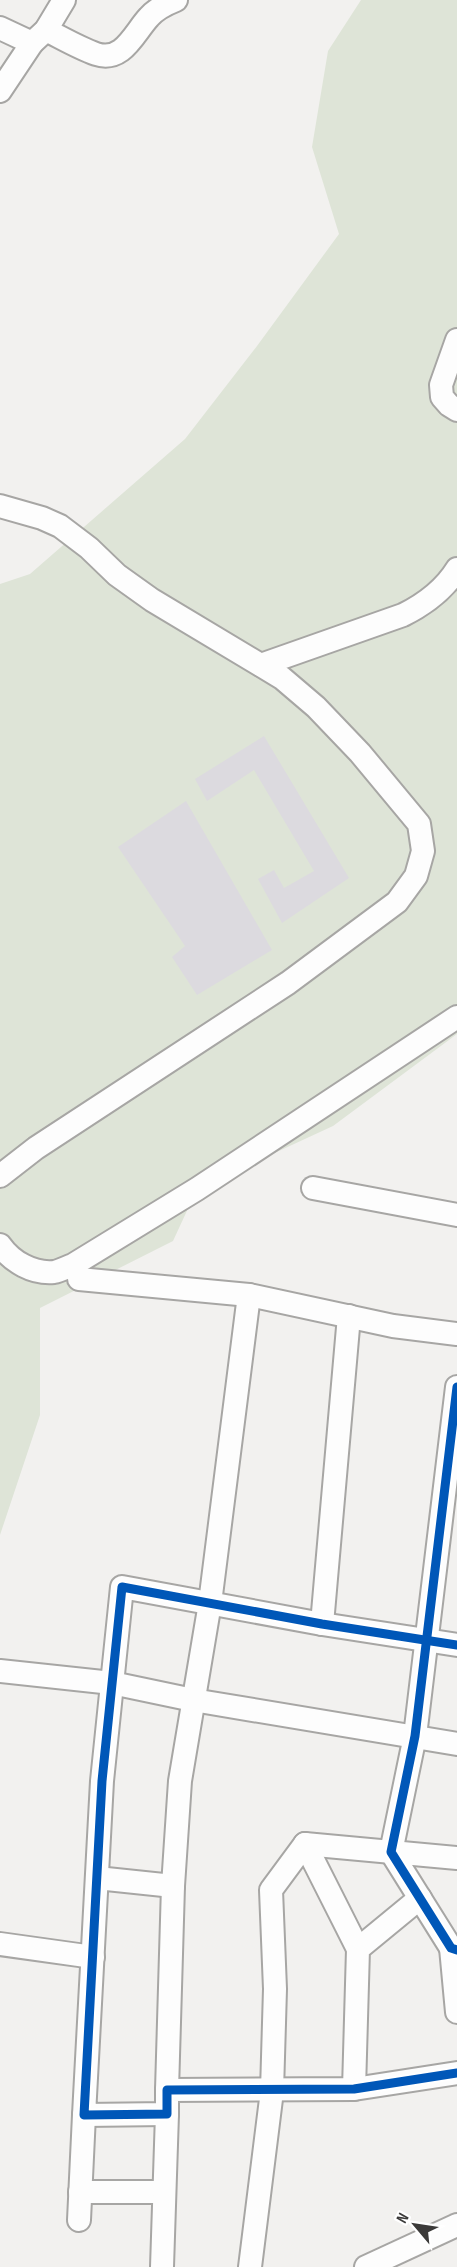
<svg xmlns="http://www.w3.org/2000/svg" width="457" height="2267" viewBox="0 0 457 2267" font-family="'Sofia Sans Condensed',sans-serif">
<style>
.green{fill:#dee4d7}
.building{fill:#dcdadf}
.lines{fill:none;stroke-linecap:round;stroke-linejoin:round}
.minor-casing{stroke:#a7a6a4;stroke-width:26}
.minor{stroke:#fdfdfd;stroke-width:22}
.cycleway-casing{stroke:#fff;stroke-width:13}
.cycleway{stroke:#0057b8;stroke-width:9}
</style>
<rect width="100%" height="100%" fill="#f2f1ef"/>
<path class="green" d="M361,0H457V1034L333,1126L197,1189L173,1241L40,1308V1415L0,1535V584L30,574L185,439L257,346L339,234L312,147L328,51Z"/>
<g class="building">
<path d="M264,736L349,878L282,923L258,879L274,870L284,888L314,871L254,770L207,801L195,779Z"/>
<path d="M186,801L272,950L197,995L172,957L185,946L118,847Z"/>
</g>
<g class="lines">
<defs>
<g id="minor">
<path d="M0,28L32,43L46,30L64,0"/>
<path d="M46,30C62,38 79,48 96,54C123,63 134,33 149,17C156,9 166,4 176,0"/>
<path d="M0,91L32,43"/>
<path d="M457,340L441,385L442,397L449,405L457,410"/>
<path d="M0,506L42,518L60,526L89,548L117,575L152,600L282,678L316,707L360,753L419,824L423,851L416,876L397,902L288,983L36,1148L0,1176"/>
<path d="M261,665L403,615C425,604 444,590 457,569"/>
<path d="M313,1188L457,1215"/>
<path d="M0,1245C12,1262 33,1274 54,1272C60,1271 67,1267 73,1265L197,1189L457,1017"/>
<path d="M79,1279L249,1295L393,1326L457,1334"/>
<path d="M457,1387L415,1736L391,1852L451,1948L457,1950"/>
<path d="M322,1624L349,1316"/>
<path d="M457,1645L322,1624L122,1587L102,1781L84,2115L167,2114V2090L354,2089L457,2073"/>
<path d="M0,1671L112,1683L193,1700L457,1744"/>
<path d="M305,1844L358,1949"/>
<path d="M97,1878L173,1886"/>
<path d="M0,1944L93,1957"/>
<path d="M451,1948L457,2012"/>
<path d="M354,2089L358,1949L420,1898"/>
<path d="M167,2090L173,1886L180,1781L210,1603L249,1295"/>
<path d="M80,2192H164"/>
<path d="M79,2220L84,2115"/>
<path d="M162,2267L167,2114"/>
<path d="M250,2267L272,2091L275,1989L271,1890L305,1844L457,1858"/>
<path d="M366,2267L457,2225"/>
</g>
</defs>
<use href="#minor" class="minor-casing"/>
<use href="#minor" class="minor"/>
<defs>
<g id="cycleway">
<path d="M457,1387L415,1736L391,1852L451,1948L457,1950"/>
<path d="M457,1645L322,1624L122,1587L102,1781L84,2115L167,2114V2090L354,2089L457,2073"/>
</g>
</defs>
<use href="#cycleway" class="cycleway-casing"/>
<use href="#cycleway" class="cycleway"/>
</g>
<g transform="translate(415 2225) rotate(299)" stroke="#ffffff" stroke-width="4.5" paint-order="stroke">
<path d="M0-4.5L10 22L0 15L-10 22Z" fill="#3b3a39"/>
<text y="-9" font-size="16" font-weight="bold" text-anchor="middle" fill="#3b3a39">N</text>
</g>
</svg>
